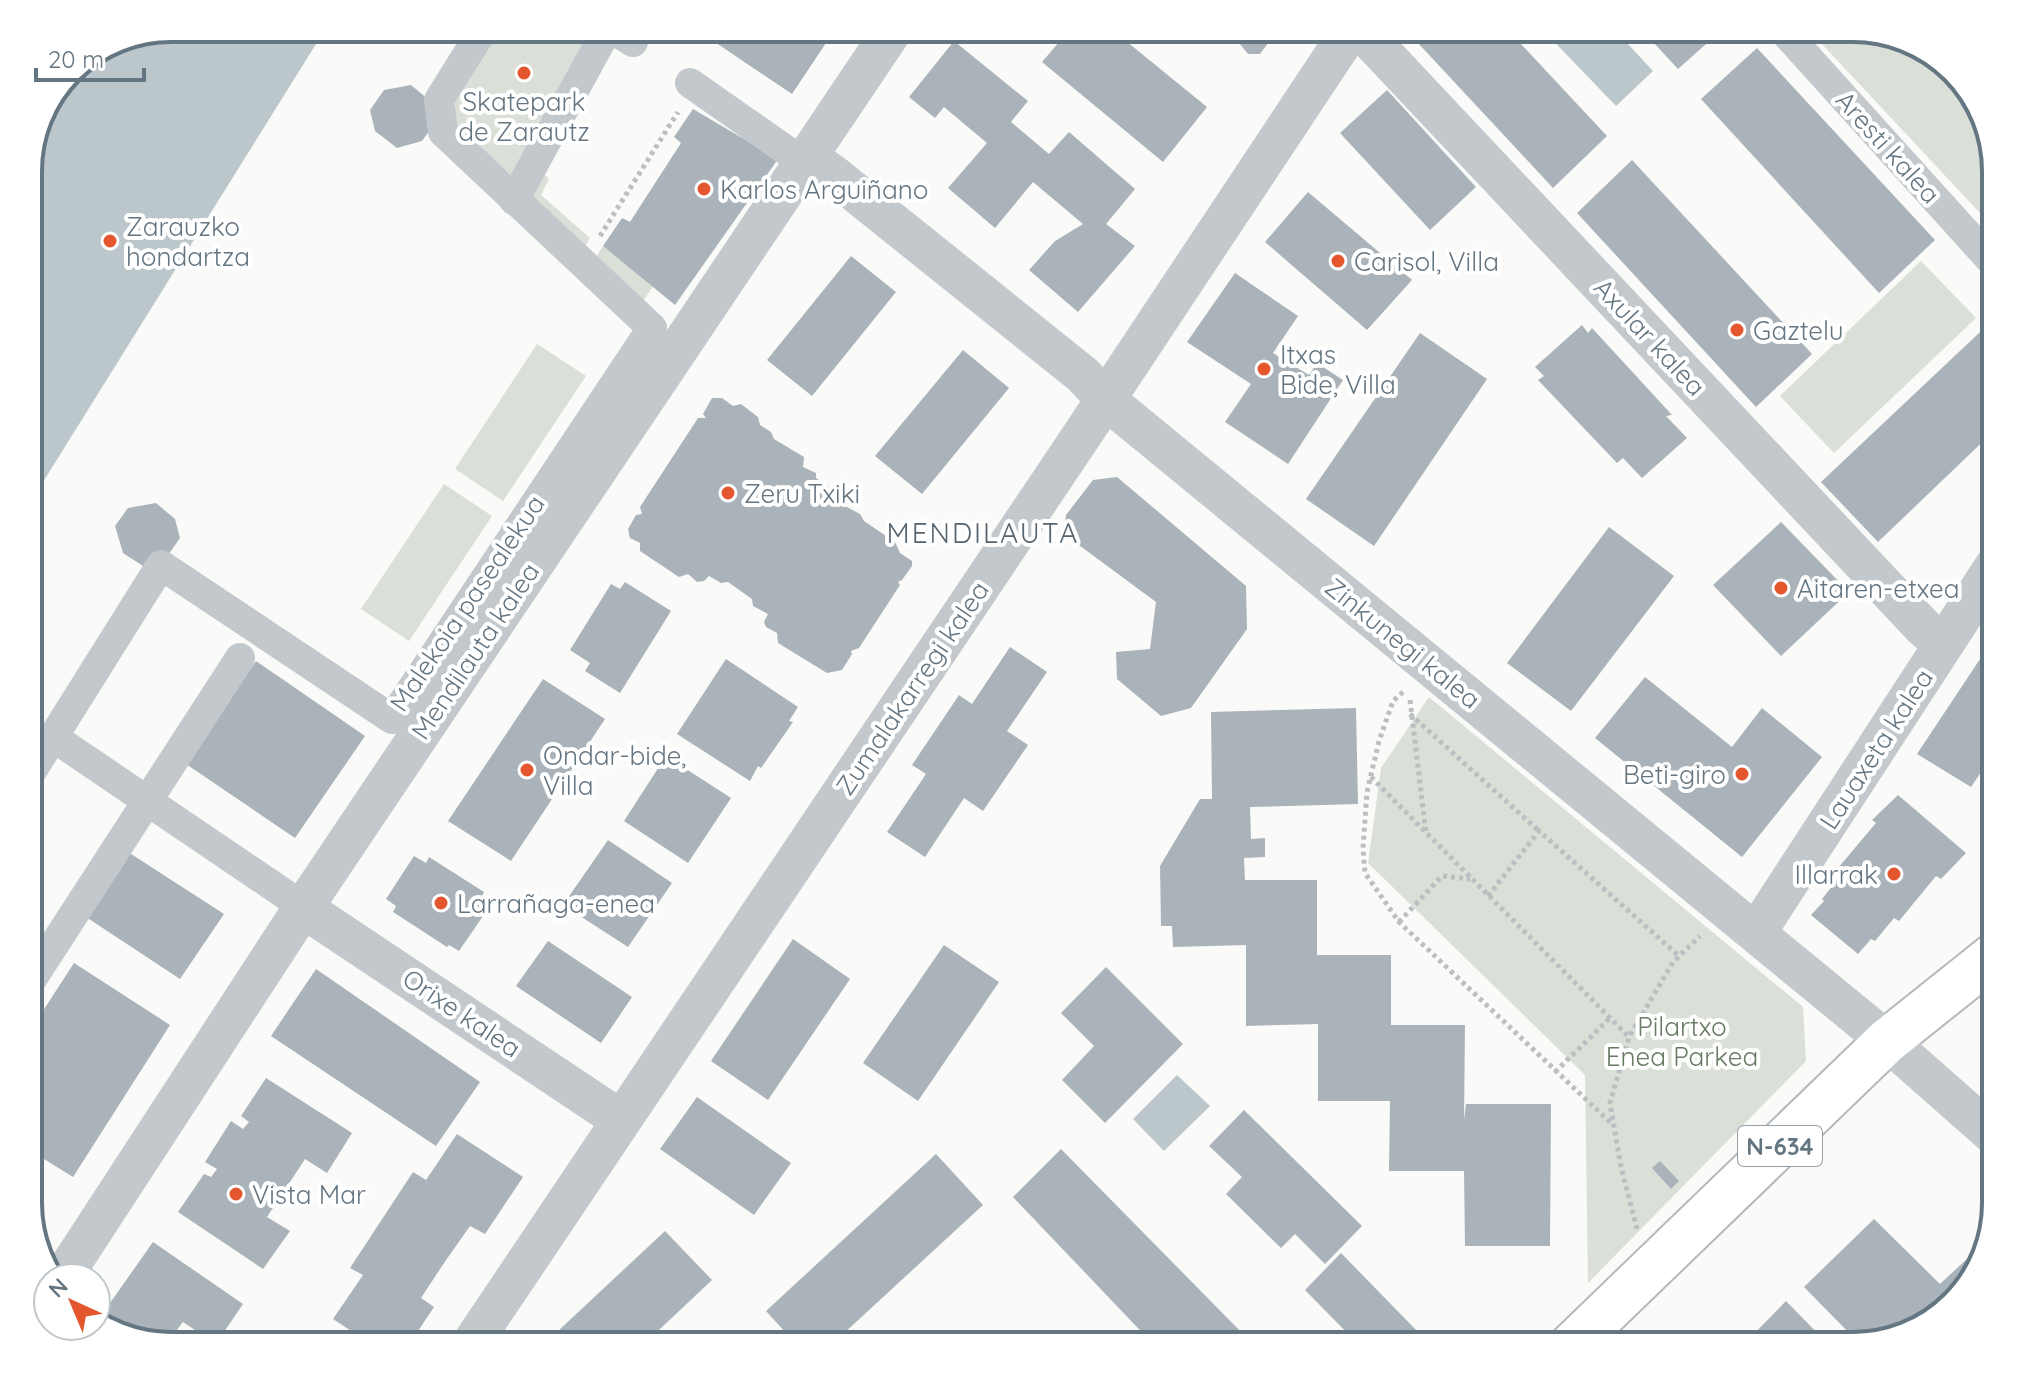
<svg xmlns="http://www.w3.org/2000/svg" width="2024" height="1374" viewBox="0 0 2024 1374" font-family="Quicksand,sans-serif">
<style>
.green{fill:#dadfd7}
.water{fill:#bbc7cb}
.building{fill:#aab3b9}
.lines{fill:none;stroke-linecap:round;stroke-linejoin:round}
.trunk-casing{stroke:#b4b9bd;stroke-width:48}
.path{stroke:#bbbfc2;stroke-width:5;stroke-dasharray:4 4;stroke-linecap:butt}
.pedestrian{stroke:#c3c8cc;stroke-width:30}
.minor{stroke:#c3c8cc;stroke-width:40}
.trunk{stroke:#fff;stroke-width:44}
.poi-dot{fill:#e4572e;stroke:#fff;stroke-width:3}
.labels{text-anchor:middle;dominant-baseline:central;stroke-width:8;stroke-linejoin:round;paint-order:stroke}
.shield{fill:#fff;stroke:#939fa8;stroke-width:2}
.shield-label{font-size:24px;font-weight:bold;fill:#657683}
.poi-label{font-size:26px;fill:#657683;stroke:#fff;text-anchor:start}
.street-label{font-size:26px;fill:#657683;stroke:#fff}
.park-label{font-size:26px;fill:#687a64;stroke:#fff}
.neighbourhood-label{font-size:28px;letter-spacing:2px;fill:#57646e;stroke:#fff}
.rim{fill:none;stroke:#657683;stroke-width:4}
</style>
<rect width="100%" height="100%" fill="#fafaf8"/>
<g class="green">
<path d="M501,28H571L592,43L514,177L455,128V103Z"/>
<path d="M1807,28H1853L1933,52L1977,100L1996,171V230Z"/>
<path d="M539,169L549,179L541,195L590,238L581,253L523,199Z"/>
<path d="M603,246L653,286L640,306L592,263Z"/>
<path d="M1921,261L1976,318L1834,453L1780,396Z"/>
<path d="M537,344L586,376L503,501L455,469Z"/>
<path d="M444,484L492,516L409,641L361,609Z"/>
<path d="M1429,697L1803,1007L1806,1061L1588,1283L1585,1075L1368,863L1381,768Z"/>
</g>
<g class="water">
<path d="M171,28H326L28,506V162L70,70L117,39Z"/>
<path d="M1541,28H1613L1653,71L1616,106Z"/>
<path d="M1177,1075L1210,1106L1164,1151L1133,1119Z"/>
</g>
<g class="building">
<path d="M694,28H836L792,94Z"/>
<path d="M1071,28H1110L1207,107L1163,162L1042,62Z"/>
<path d="M1227,28H1279L1260,54H1248Z"/>
<path d="M1404,28H1506L1607,136L1553,188Z"/>
<path d="M1640,28H1724L1678,69Z"/>
<path d="M954,41L1028,101L1011,122L1049,154L1069,132L1135,189L1106,224L1135,246L1078,312L1029,270L1055,241L1083,224L1033,182L995,228L948,188L987,143L944,107L935,118L909,97Z"/>
<path d="M1757,48L1935,240L1879,293L1701,99Z"/>
<path d="M411,85L429,100L435,123L422,141L397,148L375,131L370,110L384,90Z"/>
<path d="M1387,90L1476,187L1430,230L1340,133Z"/>
<path d="M693,109L778,159L675,305L603,246L622,218L630,222L681,143L674,137Z"/>
<path d="M1632,160L1812,354L1756,407L1577,213Z"/>
<path d="M1308,192L1412,280L1367,330L1265,242Z"/>
<path d="M851,256L896,292L812,396L767,360Z"/>
<path d="M1235,273L1298,316L1273,353L1309,375L1317,363L1343,380L1288,464L1225,422L1251,384L1187,342Z"/>
<path d="M1996,317V429L1878,542L1821,482Z"/>
<path d="M1582,325L1588,333L1592,328L1672,415L1666,416L1687,438L1642,478L1623,458L1617,463L1538,380L1544,376L1535,367Z"/>
<path d="M1420,333L1487,379L1374,546L1306,499Z"/>
<path d="M963,350L1009,388L922,494L875,456Z"/>
<path d="M712,398H722L733,406L741,404L758,417L760,425L771,432L774,439L804,457L803,467L816,473V478L845,499V506L860,514L864,521L895,542L900,553L912,561V566L902,580L898,582L900,585L859,648L851,651L852,654L842,670L827,673L778,643L777,633L766,627L764,622L768,614L753,606L752,599L728,582L721,583L709,576L704,581L697,582L688,574L679,577L640,551V543L630,538L628,529L636,515L642,514L640,507L698,418H706L703,414Z"/>
<path d="M1117,477L1246,586L1247,629L1191,708L1161,716L1117,679L1116,652L1150,649L1156,602L1064,534L1066,515L1093,480Z"/>
<path d="M156,503L175,519L180,538L164,561L143,566L123,553L115,526L128,508Z"/>
<path d="M1781,522L1849,592L1781,656L1713,585Z"/>
<path d="M1609,527L1674,576L1571,711L1507,663Z"/>
<path d="M625,582L671,611L620,693L585,671L590,663L570,650L611,584L620,589Z"/>
<path d="M1010,647L1047,672L1007,731L1028,745L983,811L964,798L925,857L887,832L926,774L912,765L959,695L972,704Z"/>
<path d="M1984,653L1996,661V750L1971,787L1917,754Z"/>
<path d="M726,659L798,707L789,721L793,722L761,768L758,766L750,781L677,734Z"/>
<path d="M256,661L365,736L295,838L186,764Z"/>
<path d="M1645,677L1732,747L1762,708L1822,757L1742,857L1595,738Z"/>
<path d="M543,679L605,719L511,861L448,821Z"/>
<path d="M1356,708L1358,804L1250,807L1251,839L1265,838V857L1244,858L1245,880H1317V955H1391V1025H1465L1464,1120L1466,1104H1551L1550,1246H1465L1464,1171H1389L1390,1101H1318V1024L1246,1026V945L1173,947L1172,926H1161L1160,866L1200,799H1212L1211,712Z"/>
<path d="M666,756L731,798L688,863L624,821Z"/>
<path d="M1898,795L1966,853L1941,879L1936,876L1899,921L1894,918L1875,941L1871,939L1858,954L1811,915L1824,901L1822,899L1844,871L1838,868L1876,823L1872,820Z"/>
<path d="M608,840L672,883L628,947L563,905Z"/>
<path d="M128,852L224,914L180,979L86,917Z"/>
<path d="M414,856L426,863L429,857L484,892L482,896L494,900L459,951L449,945L447,947L393,912L396,906L386,899Z"/>
<path d="M793,939L850,979L768,1100L711,1061Z"/>
<path d="M548,941L632,997L601,1043L516,986Z"/>
<path d="M944,945L999,982L918,1101L863,1063Z"/>
<path d="M74,963L170,1025L73,1177L28,1149V1034Z"/>
<path d="M1106,967L1183,1044L1105,1123L1062,1080L1094,1046L1061,1013Z"/>
<path d="M316,969L480,1082L436,1146L271,1036Z"/>
<path d="M266,1078L352,1133L327,1173L305,1159L267,1217L290,1231L263,1269L178,1212L204,1174L211,1177L217,1169L205,1162L231,1121L243,1129L249,1122L241,1116Z"/>
<path d="M697,1097L791,1163L754,1215L660,1149Z"/>
<path d="M1244,1110L1362,1226L1325,1264L1295,1234L1281,1248L1226,1194L1242,1177L1209,1146Z"/>
<path d="M457,1134L523,1177L485,1234L470,1226L444,1263L421,1298L434,1307L408,1346H374L333,1319L363,1275L350,1268L413,1172L426,1180Z"/>
<path d="M1061,1149L1248,1339L1241,1346H1155L1013,1197Z"/>
<path d="M936,1154L983,1205L830,1346H798L766,1311Z"/>
<path d="M1660,1161L1679,1181L1671,1189L1652,1168Z"/>
<path d="M28,1209L37,1215L32,1224L28,1212Z"/>
<path d="M1874,1219L1940,1284L1984,1243L1972,1283L1924,1327L1860,1344L1804,1287Z"/>
<path d="M665,1231L712,1280L642,1346H542Z"/>
<path d="M153,1242L243,1304L216,1344L183,1322L176,1331L196,1346H171L96,1323Z"/>
<path d="M1341,1253L1419,1333L1406,1346H1360L1305,1290Z"/>
<path d="M1786,1301L1830,1346H1742Z"/>
<path d="M315,1330L339,1346H305Z"/>
</g>
<g class="lines">
<defs>
<path id="trunk" d="M1571,1346L1887,1041L1996,954"/>
</defs>
<use href="#trunk" class="trunk-casing"/>
<g class="path">
<path d="M600,236L678,112"/>
<path d="M1403,692L1393,701L1379,741L1367,792L1363,848L1365,873L1399,922L1614,1126"/>
<path d="M1410,700L1426,833"/>
<path d="M1410,714L1539,831"/>
<path d="M1371,777L1629,1037"/>
<path d="M1488,896L1539,831L1679,956"/>
<path d="M1399,922L1442,876L1470,879"/>
<path d="M1624,1055L1646,1057"/>
<path d="M1555,1072L1610,1018"/>
<path d="M1637,1229L1621,1167L1610,1103L1629,1037L1673,962L1700,936"/>
</g>
<g class="pedestrian">
<path d="M611,28L633,42"/>
<path d="M1781,28L1996,266"/>
<path d="M690,83L790,153"/>
<path d="M514,200L608,28"/>
<path d="M53,737L292,899"/>
<path d="M28,777L161,565L392,719L652,328L443,132L439,100L484,28"/>
<path d="M28,985L240,658"/>
</g>
<g class="minor">
<path d="M1359,28L1923,627L1943,644"/>
<path d="M803,161L818,164L836,177L1083,375L1105,399L1887,1041L1996,1137"/>
<path d="M303,908L621,1120"/>
<path d="M1756,933L1996,564"/>
<path d="M62,1278L303,908L894,28"/>
<path d="M470,1346L1082,435L1352,28"/>
</g>
<use href="#trunk" class="trunk"/>
</g>
<g class="poi-dot">
<circle cx="524" cy="73" r="8"/>
<circle cx="704" cy="189" r="8"/>
<circle cx="110" cy="241" r="8"/>
<circle cx="1338" cy="261" r="8"/>
<circle cx="1737" cy="330" r="8"/>
<circle cx="1264" cy="369" r="8"/>
<circle cx="728" cy="493" r="8"/>
<circle cx="1781" cy="588" r="8"/>
<circle cx="527" cy="770" r="8"/>
<circle cx="1742" cy="774" r="8"/>
<circle cx="1894" cy="874" r="8"/>
<circle cx="441" cy="903" r="8"/>
<circle cx="236" cy="1194" r="8"/>
</g>
<g class="labels">
<rect class="shield" x="1738" y="1126" width="84" height="40" rx="6"/>
<g class="shield-label">
<text x="1780" y="1146">N-634</text>
</g>
<g class="poi-label">
<text x="524" y="101" text-anchor="middle">Skatepark<tspan x="524" dy="30">de Zarautz</tspan></text>
<text x="720" y="189">Karlos Arguiñano</text>
<text x="126" y="226">Zarauzko<tspan x="126" dy="30">hondartza</tspan></text>
<text x="1354" y="261">Carisol, Villa</text>
<text x="1753" y="330">Gaztelu</text>
<text x="1280" y="354">Itxas<tspan x="1280" dy="30">Bide, Villa</tspan></text>
<text x="744" y="493">Zeru Txiki</text>
<text x="1797" y="588">Aitaren-etxea</text>
<text x="543" y="755">Ondar-bide,<tspan x="543" dy="30">Villa</tspan></text>
<text x="1726" y="774" text-anchor="end">Beti-giro</text>
<text x="1878" y="874" text-anchor="end">Illarrak</text>
<text x="457" y="903">Larrañaga-enea</text>
<text x="252" y="1194">Vista Mar</text>
</g>
<g class="street-label">
<text transform="translate(1888 147) rotate(48)">Aresti kalea</text>
<text transform="translate(1650 337) rotate(47)">Axular kalea</text>
<text transform="translate(467 603) rotate(-56)">Malekoia pasealekua</text>
<text transform="translate(1403 643) rotate(39)">Zinkunegi kalea</text>
<text transform="translate(475 651) rotate(-56)">Mendilauta kalea</text>
<text transform="translate(912 688) rotate(-56)">Zumalakarregi kalea</text>
<text transform="translate(1876 749) rotate(-57)">Lauaxeta kalea</text>
<text transform="translate(462 1013) rotate(34)">Orixe kalea</text>
</g>
<g class="park-label">
<text x="1682" y="1026">Pilartxo<tspan x="1682" dy="30">Enea Parkea</tspan></text>
</g>
<g class="neighbourhood-label">
<text x="983" y="532">MENDILAUTA</text>
</g>
</g>
<path d="M0 0H2024V1374H0ZM171 42H1853A129 129 0 0 1 1982 171V1203A129 129 0 0 1 1853 1332H171A129 129 0 0 1 42 1203V171A129 129 0 0 1 171 42Z" fill="#fff" fill-rule="evenodd"/>
<path class="rim" d="M171 42H1853A129 129 0 0 1 1982 171V1203A129 129 0 0 1 1853 1332H171A129 129 0 0 1 42 1203V171A129 129 0 0 1 171 42Z"/>
<g transform="translate(72 1302) rotate(316)"><circle r="38" fill="#ffffff" stroke="#c1c8cd" stroke-width="2"/>
<path d="M0-6L14 30L0 20L-14 30Z" fill="#e4572e"/>
<text y="-12" font-size="22" font-weight="bold" text-anchor="middle" fill="#657683">N</text>
</g>
<path d="M36 68v12h108v-12" fill="none" stroke="#657683" stroke-width="4"/>
<text x="48" y="68" font-size="24" fill="#657683" stroke="#ffffff" stroke-width="6" paint-order="stroke">20 m</text>
</svg>
